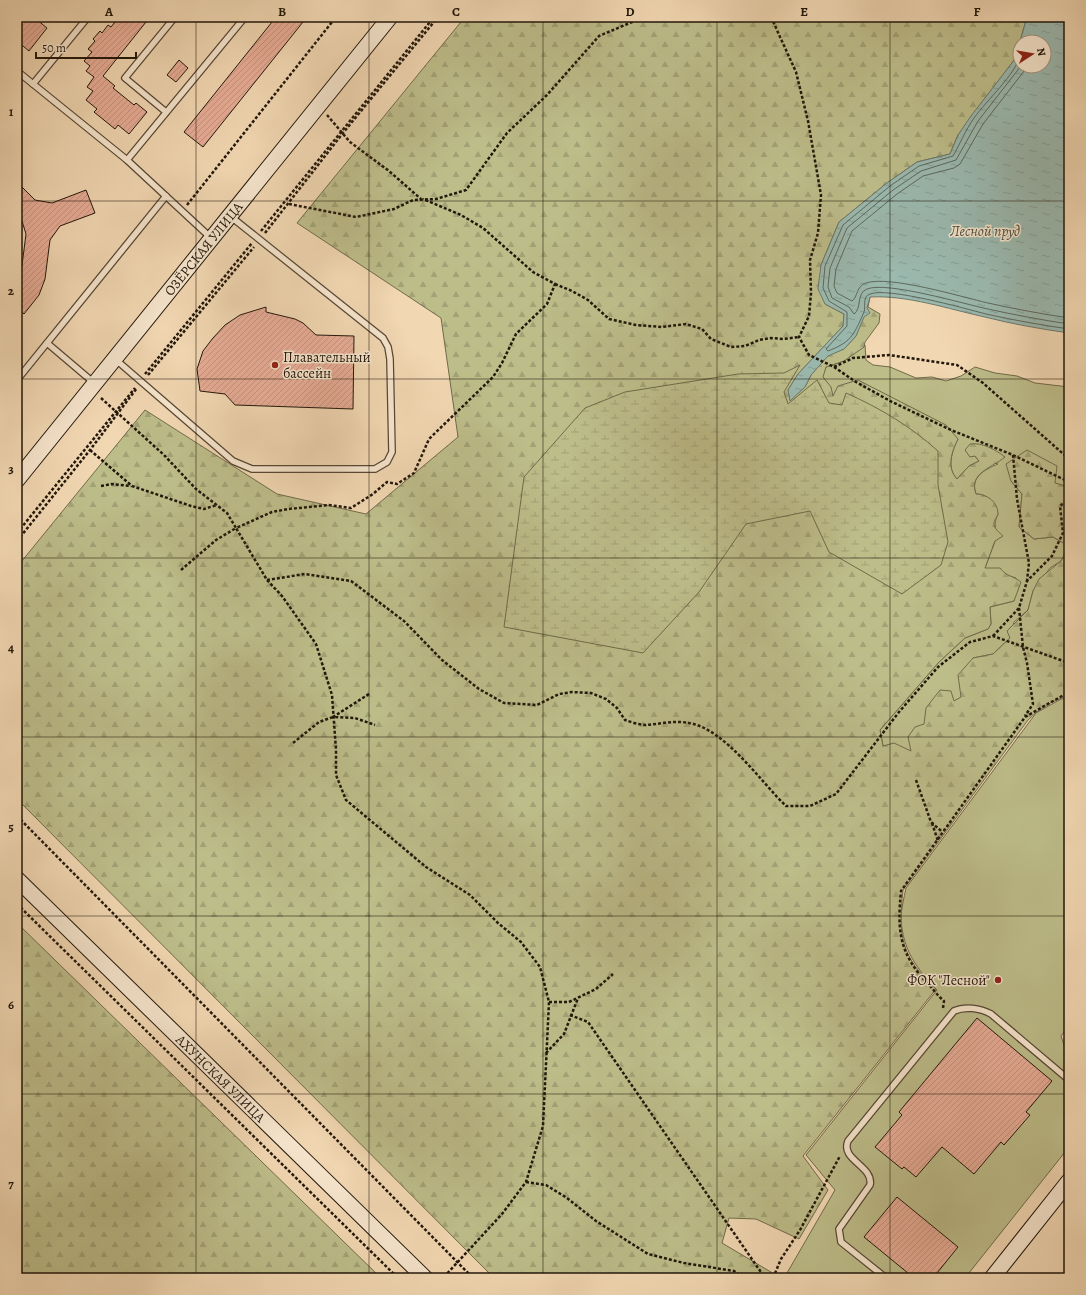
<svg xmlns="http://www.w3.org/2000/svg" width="1086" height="1295" viewBox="0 0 1086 1295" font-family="Alegreya,serif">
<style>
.green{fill:#bdbd8a;stroke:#706a4a}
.forest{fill:url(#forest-firs);stroke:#706a4a}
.wetland{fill:url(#wetland-marsh);stroke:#706a4a}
.water{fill:url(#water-ripples);stroke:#6b786d;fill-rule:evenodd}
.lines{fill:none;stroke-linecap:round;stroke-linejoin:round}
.shore{stroke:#5e685d;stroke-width:1}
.building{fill:url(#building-hatch);stroke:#22170b}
.lane-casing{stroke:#564735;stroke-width:8}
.secondary-casing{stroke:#22170b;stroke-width:17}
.path{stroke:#22170b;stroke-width:2.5;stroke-dasharray:3 2;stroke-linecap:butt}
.lane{stroke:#f6e5cd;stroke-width:5.5}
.secondary{stroke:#f6e5cd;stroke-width:15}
.grid{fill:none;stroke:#22170b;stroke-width:1;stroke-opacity:0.55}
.poi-dot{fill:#8f2418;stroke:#f6e5cd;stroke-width:1.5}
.labels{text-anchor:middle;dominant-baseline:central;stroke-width:3;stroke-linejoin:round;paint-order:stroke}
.street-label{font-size:14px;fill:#22170b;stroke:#f6e5cd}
.poi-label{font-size:14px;fill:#22170b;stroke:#f6e5cd;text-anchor:start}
.water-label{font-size:15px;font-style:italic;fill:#4c5044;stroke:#f6e5cd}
.neatline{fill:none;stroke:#22170b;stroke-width:1.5}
.grid-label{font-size:13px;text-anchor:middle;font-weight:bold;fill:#22170b}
</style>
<defs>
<pattern id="forest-firs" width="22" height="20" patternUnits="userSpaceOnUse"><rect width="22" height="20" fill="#bdbd8a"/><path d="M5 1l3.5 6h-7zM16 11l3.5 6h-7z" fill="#a2a276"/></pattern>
<pattern id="wetland-marsh" width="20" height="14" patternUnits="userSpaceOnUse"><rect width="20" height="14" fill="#bdbd8a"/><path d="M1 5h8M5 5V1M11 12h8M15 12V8" fill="none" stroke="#a2a276"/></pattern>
<pattern id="water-ripples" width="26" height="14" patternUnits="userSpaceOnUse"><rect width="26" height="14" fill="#9bb9af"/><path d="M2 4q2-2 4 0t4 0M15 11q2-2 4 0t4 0" fill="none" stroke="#859e95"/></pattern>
<pattern id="building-hatch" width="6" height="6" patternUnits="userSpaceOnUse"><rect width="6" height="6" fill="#e7ac96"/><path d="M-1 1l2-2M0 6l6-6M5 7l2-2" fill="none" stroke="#c69380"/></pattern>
</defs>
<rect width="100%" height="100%" fill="#f1d7b2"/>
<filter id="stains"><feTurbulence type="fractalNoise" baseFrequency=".005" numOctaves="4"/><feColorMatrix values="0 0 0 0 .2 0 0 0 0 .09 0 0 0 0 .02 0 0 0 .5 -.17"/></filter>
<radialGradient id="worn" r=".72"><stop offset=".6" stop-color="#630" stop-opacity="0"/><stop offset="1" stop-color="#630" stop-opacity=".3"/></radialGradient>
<g class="green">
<path d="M865,345L866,360L873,365L890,367L916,378L932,377L946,381L961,376L975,367L995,373L1017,376L1035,383L1069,387V487L1054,483L1011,481L1022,494L1019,527L1034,539L1053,537L1069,546L1061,561L1050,568L1033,591L1028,610L1014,622L1010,638L993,654L973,658L962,697L924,724L912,752L905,749L883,746L880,730L939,662L965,638L988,629L991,624L990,607L1014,601L1016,578L985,568C988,559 992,550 995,541C998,529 992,526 998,514C992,503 989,494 976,494C970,477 984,470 998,464L975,456L979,461L969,466L957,479C946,468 952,451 958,439L858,380L834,397L822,377L826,367L844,361Z"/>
<path d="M1069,698V1025L1061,1036L1069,1060V1147L965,1278H794L787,1273L835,1190L806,1155L937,990C916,968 903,950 901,919C901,909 904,898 906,888L1036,713L1061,699Z"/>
</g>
<g class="forest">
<path d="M465,17H1027L1015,59L958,135L950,154L917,162L887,183L839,222L821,265L825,304L844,314L843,326L798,374L788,390L790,400L805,387L811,375L828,355L844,349L856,336L870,297L868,307L880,314L879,323L865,342L864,347L844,361L826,367L823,377L831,387L833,396L838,386L858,380L946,425L958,439C952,451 946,467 957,479L969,466L979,461L975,456L970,457L965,450L970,444C982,442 996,450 1005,457C992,468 968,473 976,494C987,494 998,502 998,514C997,517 994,520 994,523C994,529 999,532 1003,536L995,541L985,568H1000C1006,576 1013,576 1021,582L1014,601L990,607L991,624L988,629L965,638L939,662L880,730L883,746L894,743L911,751L908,737L915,727L924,724L926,708L940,690L951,691L954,701L961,697L958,675L973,658L993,654L1010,638L1007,631L1028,610L1033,591L1039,579L1061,561L1069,546L1053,537L1034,539L1019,527L1022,494L1011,481L1006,464L1027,450L1057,466L1055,483L1069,487V696C1054,699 1039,709 1028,720L903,890C898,936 901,957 936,989L803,1156L828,1190L799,1239L756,1219L729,1218L722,1243L781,1278H494L17,799V567L145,410L277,494L366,514L458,437L441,318L297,223Z"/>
<path d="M17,923L381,1278H17Z"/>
</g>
<path class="wetland" d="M800,365L784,392L788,404L817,380L829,403L842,405L846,393C880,408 910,426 938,451V485L948,542L941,565L902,594L829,552L810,511L746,524L699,592L643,653L504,627L524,477L585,408L625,392L738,374L784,373Z"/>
<path class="water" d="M1027,17H1069V333C1041,329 1012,324 985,317C948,309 908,295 870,297L867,308L870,313L864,317L856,336L844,349L828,356L811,375L805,387L790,401L788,390L798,374L843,326L844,314L825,304L818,289L821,265L839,222L887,183L917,162L950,154L958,135L971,116L1015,59ZM1020,42H1044V66H1020Z"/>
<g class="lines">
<g class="shore">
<path d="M1020,56C1015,75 986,101 974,118C965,131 960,144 953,156L919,166L890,186L843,225L825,266L823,288L829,301L847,312V326L826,349L828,351C838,347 847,343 853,334C856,330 862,317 864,312C866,308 862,296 870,294C888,287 963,308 986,314C1013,320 1041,325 1069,329"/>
<path d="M1021,66L978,121L956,160L921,171L893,190L847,228L830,268L828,287L832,298L849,307L854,314C862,309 856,293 867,289C887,281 964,304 988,309C1015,315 1042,320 1069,324"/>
<path d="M1028,66L983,124L960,164L954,168L923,176L897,194L852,231L836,269L834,286L837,293L852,301C858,297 856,286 866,283C889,275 962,297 988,303C1015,309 1042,314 1069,318"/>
</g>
</g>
<g class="building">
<path d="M17,17H29L34,21L36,19L47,28L29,51L17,41Z"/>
<path d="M119,17H150L103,76L115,86L113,88L134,105L136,103L147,112L129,134L118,125L115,129L94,112L97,109L86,100L93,91L87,87L94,77L86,71L90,66L84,61L92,52L88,49L95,41L93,39L100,31L102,33L108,25L111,27Z"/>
<path d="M276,17H307L203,147L184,132Z"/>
<path d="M179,60L188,68L176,82L167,75Z"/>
<path d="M17,182L35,200L52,203L86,190L95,213L60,226L50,240L45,279L39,295L24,314L17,308V288L21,273L26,234L21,218L17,215Z"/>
<path d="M266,307V312L295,319L303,323L316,335L354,336L353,409L235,405L225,394L200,391L197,369L203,351L213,338L225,325L240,315Z"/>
<path d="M977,1018L1052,1081L1026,1112L1030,1115L1004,1145L1001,1142L974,1174L942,1147L916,1177L904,1167L902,1169L875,1147L902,1115L899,1112Z"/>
<path d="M897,1197L958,1247L933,1278H914L864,1237Z"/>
</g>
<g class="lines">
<defs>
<g id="lane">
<path d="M88,17L33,84L127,160"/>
<path d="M17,71L33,84"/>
<path d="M166,112L125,78L175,17"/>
<path d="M210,237L127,160L245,17"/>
<path d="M47,343L93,382"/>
<path d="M115,359L233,461L252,469H375L387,462L392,452L390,359L388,347L383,338L230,216"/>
<path d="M17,380L166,196"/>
<path d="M886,1278L841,1242L839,1229L870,1185C874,1166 840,1160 848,1141L954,1011C965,1006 980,1008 991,1014L1069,1080"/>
</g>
<g id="secondary">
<path id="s1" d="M17,480L390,17"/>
<path id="s2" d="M17,879L425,1278"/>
<path d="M992,1278L1069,1181"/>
</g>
</defs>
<use href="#lane" class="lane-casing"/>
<use href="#secondary" class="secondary-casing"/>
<g class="path">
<path d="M771,17L796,72L808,121L821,195L818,233L810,260L811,293L809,316L799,337L809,355L834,367L856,382L892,402L951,430L1013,455L1069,482"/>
<path d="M327,115L350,142L389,171L421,199"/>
<path d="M289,204L356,217L394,209L413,200L436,199L466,190L507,133L547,95L599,36L644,17"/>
<path d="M187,205L336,17"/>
<path d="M261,231L434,17"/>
<path d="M265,233L343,133L438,17"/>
<path d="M555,284L572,291L588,300L609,319L636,325L662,327L686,324L702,329L711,339L731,347L745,346L759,340L771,338L783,339L799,337"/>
<path d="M834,367L853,358L889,355L957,365L983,383L1069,459"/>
<path d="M145,374L252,243"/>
<path d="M148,375L254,247"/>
<path d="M101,398L164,455L196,489L227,513L236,528L272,512L288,509L329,505L351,508L373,494L387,482L397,484L414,473L429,439L493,377L502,363L516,334L547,304L555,284L533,272L483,228L461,215L423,199"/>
<path d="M90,450L132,486L191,506L204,509L217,505"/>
<path d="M1013,455L1017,499L1029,563L1027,581"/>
<path d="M101,486L112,484L131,486"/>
<path d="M17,533L135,388"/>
<path d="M17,541L90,450L137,388"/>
<path d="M181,570L216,540L236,528L267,580L282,596L316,644L332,695L336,750V775L346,800L426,867L470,895L498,923L521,942L540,967L549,1002L543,1126L526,1182L502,1214L443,1278"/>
<path d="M267,580L305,574L351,581L404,621L442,660L479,689L504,703L537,705L559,694L572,692L591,693L606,699L617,708L625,720C631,722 639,725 646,725C660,724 675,720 689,723C725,729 760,781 786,806H810L836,794L899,712L938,667L970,642L993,636L1069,663"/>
<path d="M1019,608L1023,647L1027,663L1033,704L1025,716"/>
<path d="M993,636L1019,608L1027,581L1052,556L1063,533L1060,506L1069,499"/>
<path d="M369,694L333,717L355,718L375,725"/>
<path d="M293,743L319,722L333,717"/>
<path d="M916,780L931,822L940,830H945"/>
<path d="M17,816L473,1278"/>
<path d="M932,823L938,841"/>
<path d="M17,904L398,1278"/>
<path d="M549,1002H569L596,989L613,974"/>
<path d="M943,1008L944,1001C938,996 934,990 929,985C899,954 897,931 901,891L1025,717L1069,692"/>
<path d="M570,1015L588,1022L765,1278"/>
<path d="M546,1053L564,1034L578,998"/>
<path d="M526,1182L546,1185L567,1198L596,1221L648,1254L684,1263L734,1271L744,1278"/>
<path d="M773,1278L781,1259L800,1230L840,1156"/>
</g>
<use href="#lane" class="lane"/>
<use href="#secondary" class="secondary"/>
</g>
<path class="grid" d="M196,17V1278M369,17V1278M543,17V1278M717,17V1278M890,17V1278M17,201H1069M17,379H1069M17,558H1069M17,737H1069M17,916H1069M17,1094H1069"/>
<g class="poi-dot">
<circle cx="275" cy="365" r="4"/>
<circle cx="998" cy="980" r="4"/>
</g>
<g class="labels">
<g class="street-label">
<text stroke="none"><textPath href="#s1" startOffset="297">ОЗЁРСКАЯ УЛИЦА</textPath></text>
<text stroke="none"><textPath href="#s2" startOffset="285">АХУНСКАЯ УЛИЦА</textPath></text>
</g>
<g class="poi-label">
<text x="283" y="357">Плавательный<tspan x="283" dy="16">бассейн</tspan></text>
<text x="990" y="980" text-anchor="end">ФОК "Лесной"</text>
</g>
<g class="water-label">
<text x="985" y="231">Лесной пруд</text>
</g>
</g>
<rect width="1086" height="1295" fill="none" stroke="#f1d7b2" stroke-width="44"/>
<g transform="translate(1032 54) rotate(78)"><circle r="19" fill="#f6e5cd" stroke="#a1937f"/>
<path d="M0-3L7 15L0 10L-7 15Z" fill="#8f2418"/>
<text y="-6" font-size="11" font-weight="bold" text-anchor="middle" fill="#22170b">N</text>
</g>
<path d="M36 52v6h100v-6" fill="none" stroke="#22170b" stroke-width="2"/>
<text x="42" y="52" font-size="12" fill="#22170b" stroke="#f6e5cd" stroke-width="3" paint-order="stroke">50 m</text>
<rect x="22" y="22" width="1042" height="1251" class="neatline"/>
<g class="grid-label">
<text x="109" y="16">A</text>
<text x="282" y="16">B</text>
<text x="456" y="16">C</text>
<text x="630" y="16">D</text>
<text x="804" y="16">E</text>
<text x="977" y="16">F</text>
<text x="11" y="116">1</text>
<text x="11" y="295">2</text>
<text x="11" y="473">3</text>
<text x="11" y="652">4</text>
<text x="11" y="831">5</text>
<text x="11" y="1009">6</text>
<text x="11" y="1188">7</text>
</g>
<rect width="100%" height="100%" filter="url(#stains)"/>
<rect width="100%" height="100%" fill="url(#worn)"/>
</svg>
